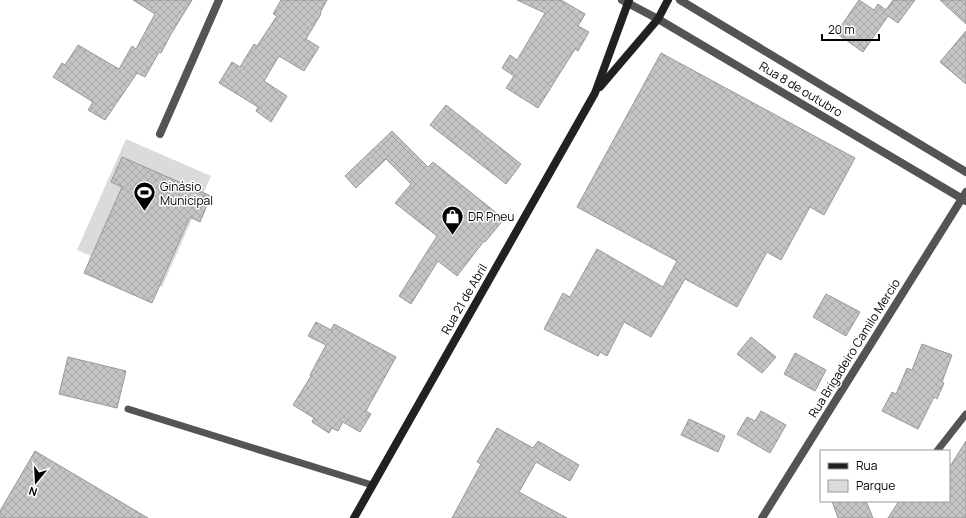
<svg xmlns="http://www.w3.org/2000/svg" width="966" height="518" viewBox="0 0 966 518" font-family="Manrope,sans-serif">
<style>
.park{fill:#dbdbdb}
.building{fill:url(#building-cross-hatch);stroke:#989898}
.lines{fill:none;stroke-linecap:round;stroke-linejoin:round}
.lane{stroke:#545454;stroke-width:7}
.street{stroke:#545454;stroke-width:8}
.secondary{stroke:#212121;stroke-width:8}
.labels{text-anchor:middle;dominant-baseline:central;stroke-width:3;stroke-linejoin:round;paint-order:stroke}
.street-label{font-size:12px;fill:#000;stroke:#fff}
.poi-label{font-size:12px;fill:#000;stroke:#fff;text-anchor:start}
</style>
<defs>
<pattern id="building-cross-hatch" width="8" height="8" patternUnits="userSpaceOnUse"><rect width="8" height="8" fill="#c4c4c4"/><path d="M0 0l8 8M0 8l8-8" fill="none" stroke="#a7a7a7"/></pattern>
</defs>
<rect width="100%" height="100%" fill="#fff"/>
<path class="park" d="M126,139L211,176L162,287L77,250Z"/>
<g class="building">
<path d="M133,0H192L171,34L161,53L159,52L145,77L137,73L105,120L88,110L93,102L53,77L62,63L65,65L78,45L119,69L132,46L136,49L155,14Z"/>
<path d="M281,0H327L320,13L321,14L306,39L319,47L304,71L279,56L264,81L287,96L271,122L256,111L258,107L219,83L232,62L240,67L254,44L257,46L277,16L273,14Z"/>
<path d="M517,0H561L585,14L578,26L589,32L578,51L575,49L538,108L506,88L514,76L502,68L510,55L517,60L545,13Z"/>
<path d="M859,0L874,10L878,4L886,10L893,0H915L898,23L888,16L863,52L836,33Z"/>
<path d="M940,0H966V24Z"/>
<path d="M966,31V84L940,62Z"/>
<path d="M661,53L855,158L824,215L810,207L781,260L767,252L737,307L685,279L651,337L624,322L607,356L600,352L598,356L544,329L563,293L570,297L597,249L663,287L677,261L577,207Z"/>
<path d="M446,105L521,164L506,184L430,125Z"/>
<path d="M392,131L428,167L433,162L504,219L485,242L484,241L457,276L438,261L411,304L399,296L437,236L395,203L411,184L386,159L356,188L345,176Z"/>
<path d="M122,157L211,196L200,222L190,217L152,303L84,273L122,187L111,182Z"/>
<path d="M826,294L860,312L846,336L813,317Z"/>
<path d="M316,322L331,330L334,324L396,357L366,411L371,414L360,432L343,422L338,431L332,428L329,433L312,422L314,418L293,405L311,376L310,375L326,345L308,336Z"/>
<path d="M751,337L776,357L762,373L737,354Z"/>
<path d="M922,344L952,355L942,382L944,383L937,399L934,397L918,429L882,411L892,392L896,394L907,368L912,370Z"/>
<path d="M795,353L826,370L815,391L784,374Z"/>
<path d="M68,357L126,371L117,408L59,394Z"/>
<path d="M761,411L786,425L770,453L737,434L747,417L755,421Z"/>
<path d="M689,419L725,436L718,452L681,435Z"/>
<path d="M497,428L533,448L538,441L579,465L570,481L536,462L519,492L567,518H452L481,464L477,462Z"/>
<path d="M966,441V518H888L899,501H949V468Z"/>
<path d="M35,451L148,518H0V511Z"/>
<path d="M832,501H866L873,518H838Z"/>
</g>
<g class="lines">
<g class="lane">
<path d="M128,409L372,485"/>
<path d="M937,451L966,414"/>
</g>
<g class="street">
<path d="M622,0L658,19L966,201"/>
<path d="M680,0L966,172"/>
<path d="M160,134L219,0"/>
<path d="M762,518L966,192"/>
</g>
<g class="secondary">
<path d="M600,87L658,19L668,0"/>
<path d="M354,518L595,93L629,0"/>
</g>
</g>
<defs>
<symbol id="stadium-pin" viewBox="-11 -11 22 30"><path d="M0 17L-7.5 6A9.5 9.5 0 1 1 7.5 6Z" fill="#000" stroke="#fff"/><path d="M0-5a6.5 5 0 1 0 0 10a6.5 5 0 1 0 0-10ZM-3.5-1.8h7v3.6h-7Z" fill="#fff"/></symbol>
<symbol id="shop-pin" viewBox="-11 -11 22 30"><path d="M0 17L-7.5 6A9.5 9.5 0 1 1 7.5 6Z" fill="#000" stroke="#fff"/><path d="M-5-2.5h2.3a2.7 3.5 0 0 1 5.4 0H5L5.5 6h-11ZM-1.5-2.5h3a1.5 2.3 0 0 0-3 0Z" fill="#fff"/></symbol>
</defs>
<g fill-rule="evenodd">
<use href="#stadium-pin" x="132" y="180" width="25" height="34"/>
<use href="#shop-pin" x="440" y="204" width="25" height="34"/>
</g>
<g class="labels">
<g class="street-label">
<text transform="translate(801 89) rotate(31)">Rua 8 de outubro</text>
<text transform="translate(464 299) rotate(-60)">Rua 21 de Abril</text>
<text transform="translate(854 348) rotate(-58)">Rua Brigadeiro Camilo Mercio</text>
</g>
<g class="poi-label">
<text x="160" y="186">Ginásio<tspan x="160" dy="14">Municipal</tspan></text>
<text x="468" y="216">DR Pneu</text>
</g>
</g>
<rect x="820" y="450" width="130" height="52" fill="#ffffff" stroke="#999999"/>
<rect x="828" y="463" width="20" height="6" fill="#212121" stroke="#999999"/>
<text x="856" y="470" font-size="12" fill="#000000">Rua</text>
<rect x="828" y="480" width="20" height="12" fill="#dbdbdb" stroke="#999999"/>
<text x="856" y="490" font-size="12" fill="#000000">Parque</text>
<g transform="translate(36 482) rotate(198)" stroke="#ffffff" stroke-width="3" paint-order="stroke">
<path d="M0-3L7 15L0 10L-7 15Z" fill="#000000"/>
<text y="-6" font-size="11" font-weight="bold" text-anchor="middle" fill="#000000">N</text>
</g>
<path d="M822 34v6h57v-6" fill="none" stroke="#000000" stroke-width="2"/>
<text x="828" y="34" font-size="12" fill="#000000" stroke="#ffffff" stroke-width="3" paint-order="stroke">20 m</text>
</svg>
